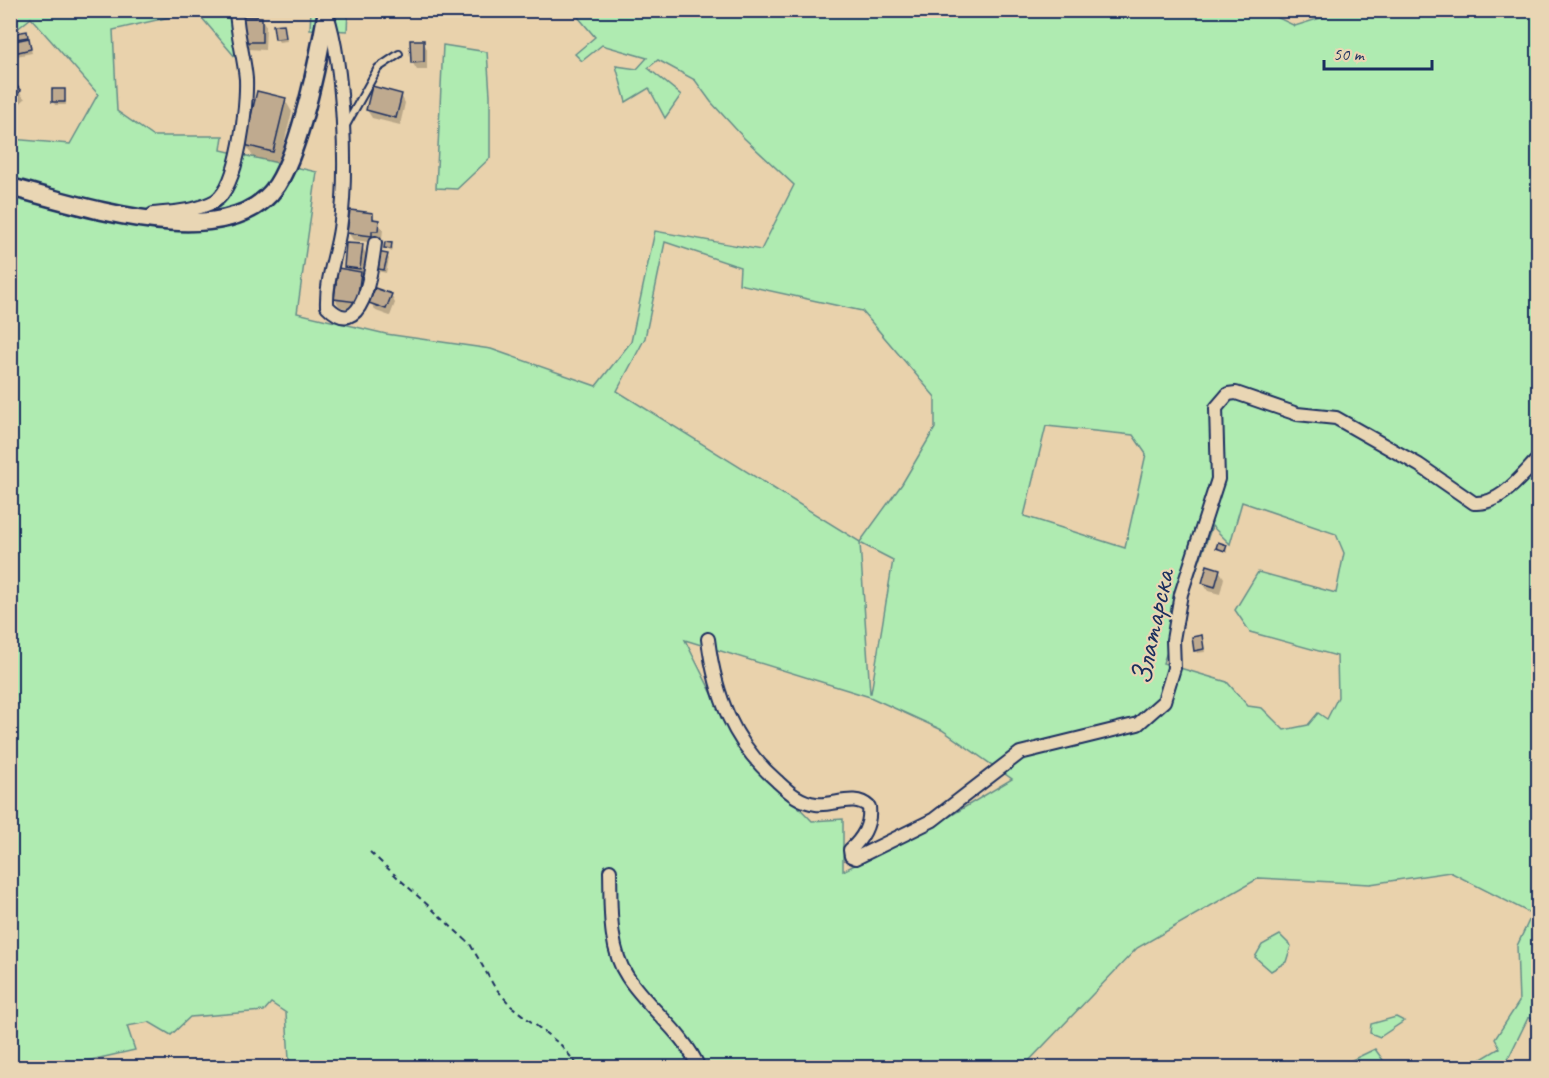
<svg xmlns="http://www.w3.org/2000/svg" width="1549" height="1078" viewBox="0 0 1549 1078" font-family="Caveat,sans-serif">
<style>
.green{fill:#afebb1;stroke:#658d88;stroke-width:1.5;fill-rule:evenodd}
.shadow{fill:#0003}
.building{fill:#bfaa8f;stroke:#1b2f5e;stroke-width:1.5}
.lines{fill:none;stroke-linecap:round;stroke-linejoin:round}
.lane-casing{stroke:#1b2f5e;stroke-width:10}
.street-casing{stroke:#1b2f5e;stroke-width:16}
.secondary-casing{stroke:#1b2f5e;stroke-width:21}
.path{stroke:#1b2f5e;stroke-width:2;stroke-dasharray:6 4.5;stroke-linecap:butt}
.lane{stroke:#e9d6b4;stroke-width:6}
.street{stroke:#e9d6b4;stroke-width:12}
.secondary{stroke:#e9d6b4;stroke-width:16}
.labels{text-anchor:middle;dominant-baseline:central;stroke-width:4.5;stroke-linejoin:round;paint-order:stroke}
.street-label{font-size:30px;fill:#1b2f5e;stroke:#e9d6b4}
</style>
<rect width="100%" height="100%" fill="#e9d2ac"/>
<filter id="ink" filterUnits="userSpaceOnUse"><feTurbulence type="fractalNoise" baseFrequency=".0167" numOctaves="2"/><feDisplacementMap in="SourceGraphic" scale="12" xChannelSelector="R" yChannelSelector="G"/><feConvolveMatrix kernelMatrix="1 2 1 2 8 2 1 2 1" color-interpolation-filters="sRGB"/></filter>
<g filter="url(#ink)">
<g class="green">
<path d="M1262,10L1295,26L1327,16V11H1538V1017L1528,1018L1504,1067H1468L1500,1048L1495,1039L1519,1002L1517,946L1532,914L1450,872L1370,884L1259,878L1137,948L1023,1067L915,1068L888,1062L886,1068L296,1067L289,1059L286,1013L271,1003L264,1011L190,1017L171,1035L149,1022L127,1026L135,1050L87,1061L82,1067H64L62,1065L10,1067L11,139L70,144L98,94L31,18L11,34V11H196L113,30L117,111L153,136H223L221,150L317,172L297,313L386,334L491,349L596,386L631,342L655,231L761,250L794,185L744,138L711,102L695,80L658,60L648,68L681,95L665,118L649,88L626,102L616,66L637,69L647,58L602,45L582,61L575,54L595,37L573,11ZM665,242L740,267L739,284L862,311L935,397V428L902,484L860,542L617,391L645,338ZM1046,426L1133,435L1146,454L1125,548L1024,516ZM1242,502L1336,534L1344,553L1336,593L1258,572L1235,610L1250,632L1337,656L1338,697L1327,719L1318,713L1308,725L1284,730L1262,708L1248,706L1227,682L1163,663L1212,526L1230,544ZM860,543L893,560L871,693H870ZM685,640L870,697L942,730L1012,779L950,816L843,871V819L812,821L738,745Z"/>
<path d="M196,11H244L236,58Z"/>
<path d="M311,11H348L347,31L310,29Z"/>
<path d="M443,45L487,52L490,95V158L457,189L436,188Z"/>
<path d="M1280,935L1291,946L1286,962L1271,971L1255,957L1262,945Z"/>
<path d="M1396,1017L1404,1021L1380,1037L1370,1033L1371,1024Z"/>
<path d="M1375,1049L1388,1067H1351L1352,1060Z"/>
</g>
<g class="shadow">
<path d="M261,18L266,26L265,50L248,49L243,41Z"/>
<path d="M283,26L287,41L279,42L277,39Z"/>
<path d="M26,32L32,53L11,57L10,35Z"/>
<path d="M423,42L427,49V70H417L412,62Z"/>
<path d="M10,81L25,99L10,112Z"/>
<path d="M64,91L66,105H55L53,101Z"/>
<path d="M401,95L405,103L400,125L372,118L367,110Z"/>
<path d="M285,100L292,112L279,163L253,157L246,145Z"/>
<path d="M372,215L383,229L382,239L376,238L375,243L353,240L348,232Z"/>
<path d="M391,244L393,248L392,252L385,248Z"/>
<path d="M362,246L366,254L364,276H362L365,281L361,310L340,307L335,299L348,271L345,267Z"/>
<path d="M387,255L389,259L386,273L377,271L375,267Z"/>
<path d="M391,295L395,303L390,316L376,311L371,303Z"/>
<path d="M1226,546L1227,553L1218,548Z"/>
<path d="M1219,570L1224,578L1220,594L1208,591L1203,583Z"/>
<path d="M1201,637L1205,652L1197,653L1196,650Z"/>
</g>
<g class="building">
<path d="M242,16L262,17V42H242Z"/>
<path d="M284,24L286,38L275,39L273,25Z"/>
<path d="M27,31L28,37L10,40V34Z"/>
<path d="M29,38L31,49L10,54V42Z"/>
<path d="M410,40H424V62L411,63Z"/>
<path d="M10,78L21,91L10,100Z"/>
<path d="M372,86L402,94L396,118L366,110Z"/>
<rect x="52" y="89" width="13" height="13"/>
<path d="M257,91L286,98L273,152L244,145Z"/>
<path d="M350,210L373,213V219L379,220L378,231H372V236L347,233Z"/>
<path d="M385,242L392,243L391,249L384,248Z"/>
<path d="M346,243L363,244L360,269L344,267Z"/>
<path d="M377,252L388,254L384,270L373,268Z"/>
<path d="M338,268L361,272L357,302L334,299Z"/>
<path d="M375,288L392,294L386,309L369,303Z"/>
<path d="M1218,542L1227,545L1225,551L1216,548Z"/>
<path d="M1207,565L1220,569L1215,587L1202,583Z"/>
<path d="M1202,635L1204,649L1194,651L1192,637Z"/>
</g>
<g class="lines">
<defs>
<path id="lane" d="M345,127L378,68L399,54"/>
<g id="street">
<path d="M327,14C344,67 348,174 340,229C336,256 326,279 327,306C364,345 372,265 375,243"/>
<path d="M153,214C173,212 197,211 215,201C239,186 247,105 246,79C244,56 237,35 236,10"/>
<path d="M708,639C715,695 733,743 777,781C789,792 799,802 816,804C834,806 855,793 869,807C871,825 863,838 850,850L851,856L856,858L933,820L1020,753L1138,724L1164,701L1174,668L1173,640L1181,594L1218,479L1216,408L1228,394L1236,393L1297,414L1336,418L1419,465L1474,503C1501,505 1521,476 1538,459"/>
<path d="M610,871C611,904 608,948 627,976C648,1009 683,1031 699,1068"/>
</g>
<path id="secondary" d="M10,187C78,204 229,258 277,185C301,147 319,56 327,10"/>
</defs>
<use href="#lane" class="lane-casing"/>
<use href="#street" class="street-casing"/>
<use href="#secondary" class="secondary-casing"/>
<path class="path" d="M370,852L470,944L494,986L511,1006L561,1045L580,1068"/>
<use href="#lane" class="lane"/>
<use href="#street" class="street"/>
<use href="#secondary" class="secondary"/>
</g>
</g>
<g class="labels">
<g class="street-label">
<text transform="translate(1152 627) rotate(-78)">Златарска</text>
</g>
</g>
<rect width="1549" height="1078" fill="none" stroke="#e9d6b4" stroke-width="36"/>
<rect x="18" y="18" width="1513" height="1042" fill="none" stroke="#1b2f5e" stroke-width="2" filter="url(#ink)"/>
<path d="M1324 60v9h108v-9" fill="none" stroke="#1b2f5e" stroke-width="3"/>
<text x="1333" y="60" font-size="18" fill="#1b2f5e" stroke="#e9d6b4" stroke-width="4.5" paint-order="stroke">50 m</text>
</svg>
